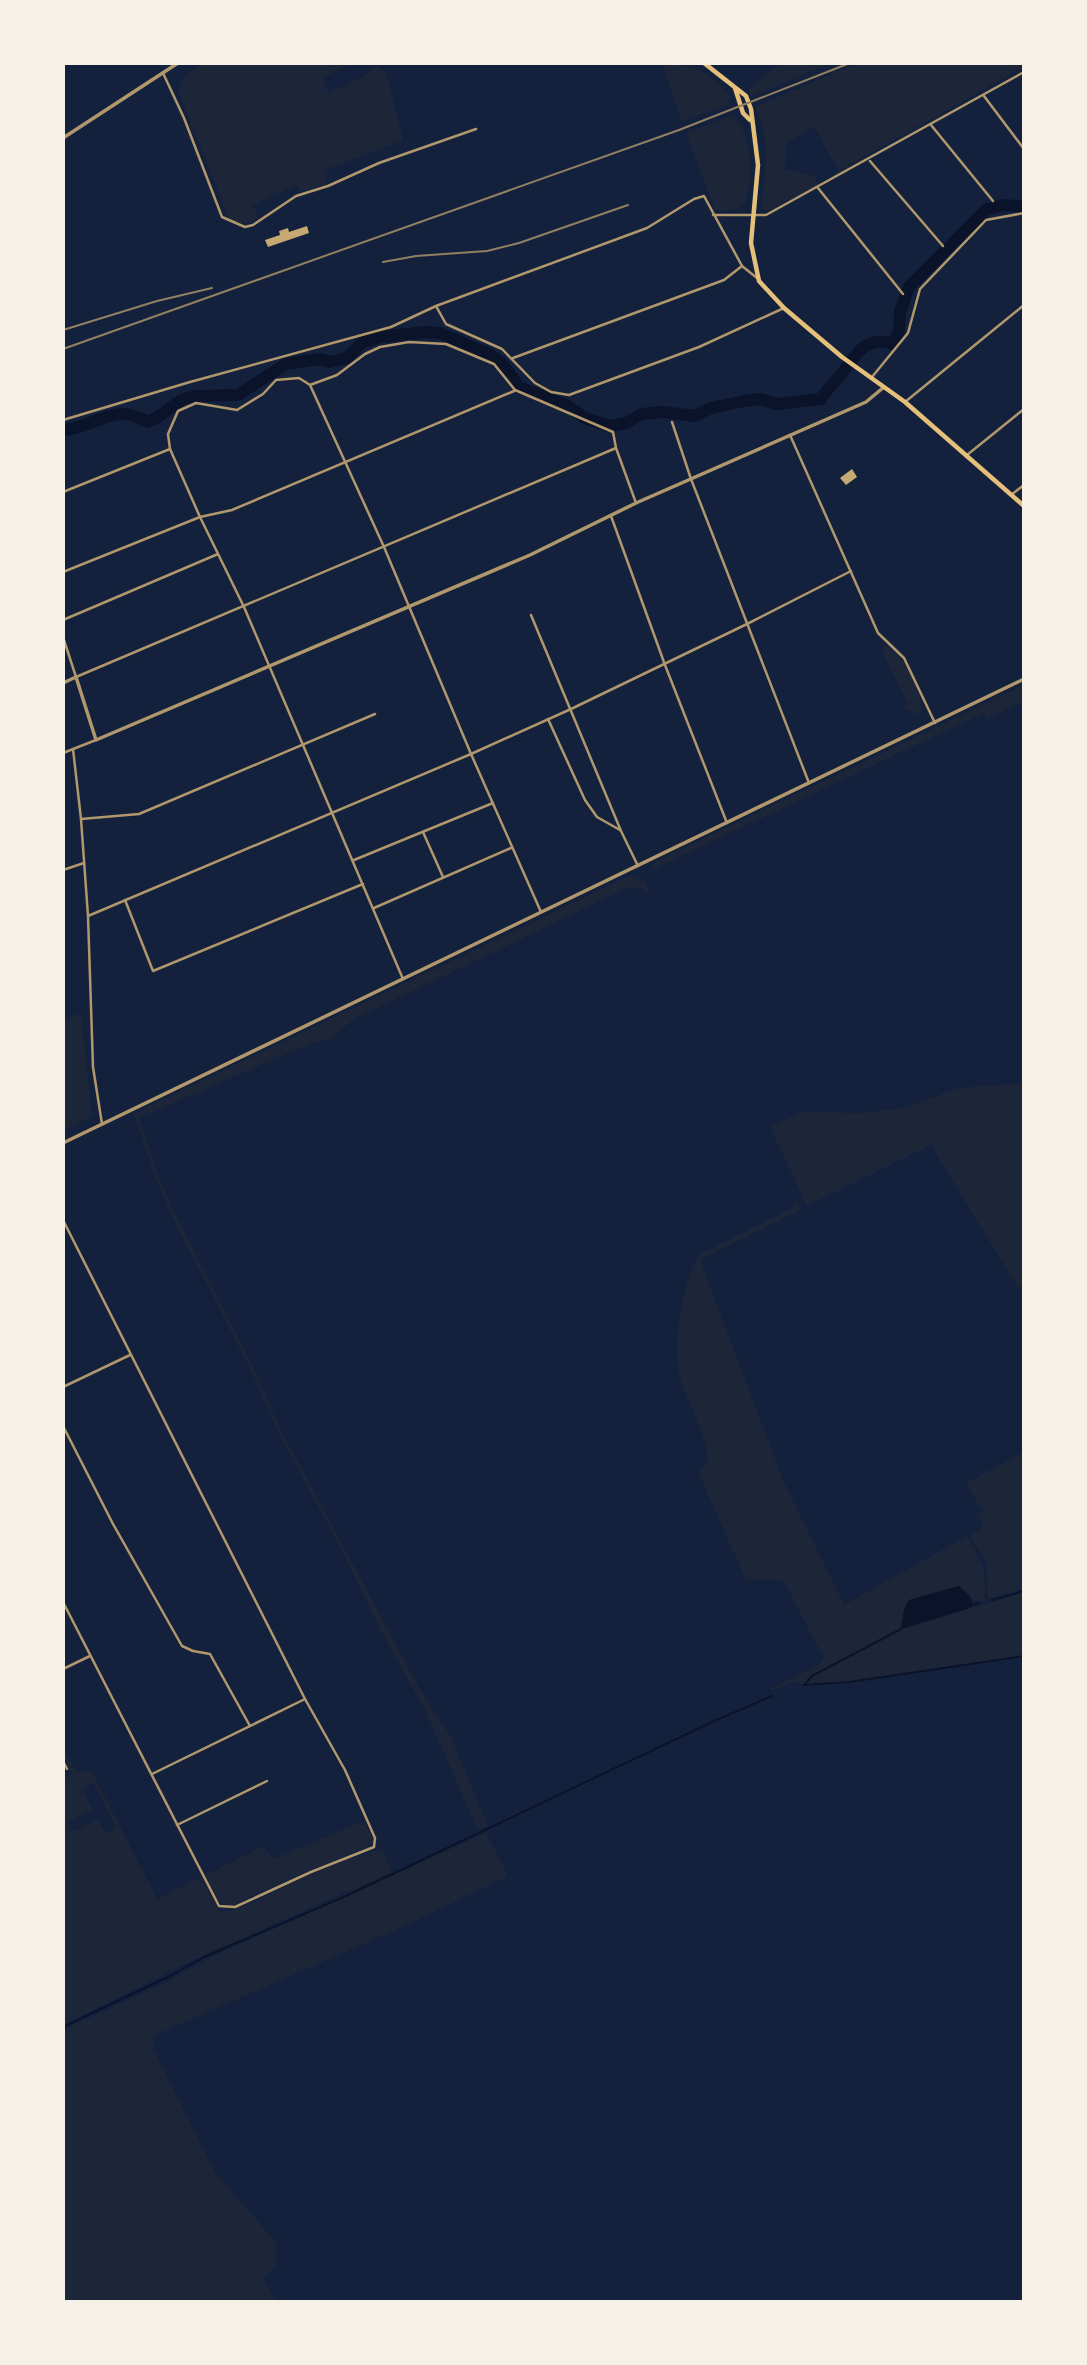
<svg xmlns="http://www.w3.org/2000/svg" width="1087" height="2365" viewBox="0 0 1087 2365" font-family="'PT Serif',serif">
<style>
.green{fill:#1d2539;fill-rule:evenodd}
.water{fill:#0b132b}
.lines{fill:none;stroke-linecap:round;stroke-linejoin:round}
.stream{stroke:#0b132b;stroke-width:2}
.river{stroke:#0b132b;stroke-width:12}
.building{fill:#c6a872}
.minor{stroke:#b1986c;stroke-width:2.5}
.tertiary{stroke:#b1986c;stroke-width:3.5}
.secondary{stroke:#e5c07b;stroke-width:4.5}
.rail{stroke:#918062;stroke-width:2}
</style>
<rect width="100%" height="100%" fill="#14213d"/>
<g class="green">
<path d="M203,63H353L322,78L328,93L363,77L378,65L387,75L403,140L323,171L327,185L300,191L297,185L253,205L258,218C247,225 240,223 229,219L179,93C178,76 191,72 203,63Z"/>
<path d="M662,63C691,63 714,74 732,98L729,99V105L681,121Z"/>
<path d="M780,63H831L750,97L749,89Z"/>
<path d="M858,63H1024V67L839,171L814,127L786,143L785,169L814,176L818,185L767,211L763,210L761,205C766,166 771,144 755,107Z"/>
<path d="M732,115C753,135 754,176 745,203C737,212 727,211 715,210L686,133Z"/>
<path d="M884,644C903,654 923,690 921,711L918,715L903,707L908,704L883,654Z"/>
<path d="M1024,685V701L987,719L984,713L650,871L656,861Z"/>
<path d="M631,875L643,879L653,898C646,888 638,886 627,888L354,1019L332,1038L314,1042L139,1118L158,1175L174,1211L255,1371L280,1428L421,1691L451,1737L488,1826L478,1830L424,1708L381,1631L343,1553L277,1430L252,1373L171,1214L155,1177L134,1113Z"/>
<path d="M81,1013L92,1117L63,1131V1020Z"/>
<path d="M1024,1083V1286L1018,1288L931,1145L807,1206L770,1127L802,1112L862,1113L905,1108L958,1088Z"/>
<path d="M796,1200L801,1210L700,1260L783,1480L844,1605L967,1536L984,1568L985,1601C973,1604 967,1594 959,1586L909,1600L904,1608L906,1628L1024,1592V1657L848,1683L802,1687L803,1685L797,1681L773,1691L771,1688L819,1665L824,1658L784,1582L777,1579L746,1580L704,1486L699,1472L708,1460C706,1430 688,1406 680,1377C671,1344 683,1285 698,1255L796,1206Z"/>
<path d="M1024,1452V1588L988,1599L987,1565L970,1535L983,1527L977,1515L983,1512L966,1483Z"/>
<path d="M66,1752L75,1770L93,1773L157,1899L201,1877L219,1911C239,1913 262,1897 280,1889C313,1874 347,1857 382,1849L392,1872L200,1957L63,2025V1782L71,1772L63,1755ZM93,1783L116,1828L106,1834L98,1819L74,1831L69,1822L93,1809L82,1789Z"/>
<path d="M364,1821L373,1840L372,1844L366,1848L302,1873L233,1905C216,1906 212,1889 206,1875L264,1846L273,1859Z"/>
<path d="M486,1833L508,1876L409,1924L155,2035L153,2048L216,2174L276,2242V2266L264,2278L276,2302H63V2030L163,1984L209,1958Z"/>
</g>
<path class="water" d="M959,1586L970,1596L973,1605L970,1608L901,1629L904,1609L909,1600Z"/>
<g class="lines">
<g class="stream">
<path d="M992,1600L1024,1591"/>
<path d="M973,1605L979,1603"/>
<path d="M804,1685L849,1682L1024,1656"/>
<path d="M804,1685L812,1676L901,1629"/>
<path d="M63,2027L172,1975L204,1957L346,1896L712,1722L772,1696"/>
</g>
<path class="river" d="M63,430C96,428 113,401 147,422L156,418L183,399L195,396L238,395L286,364L320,359L330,362L347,358L363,342L381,337L425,332L440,333L489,354L502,363L519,387L566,405L585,418L609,426L627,423L641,414L663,412L694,416L711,408L744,401L760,399L776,404L821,399C827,388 836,382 843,372C857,354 865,335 893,344L899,331L900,312L909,287L987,209L1005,205L1024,207"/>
</g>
<g class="building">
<path d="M307,226L309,233L268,247L265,240L280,235L279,231L288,228L289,232Z"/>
<path d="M852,469L857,477L846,485L840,478Z"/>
</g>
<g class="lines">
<g class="minor">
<path d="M163,73L184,118L222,217L245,227L253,225L296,196L328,186L379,163L476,129"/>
<path d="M984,96L1024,149"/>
<path d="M931,125L993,201"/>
<path d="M870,161L943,246"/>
<path d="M818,188L903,294"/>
<path d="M713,215H766L1024,72"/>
<path d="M436,306L446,324L502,349L535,383L551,392L569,395L699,347L784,308"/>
<path d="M513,358L724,280L742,266"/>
<path d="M872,377L908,333L920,289L986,220L1024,213"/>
<path d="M310,385L384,547L471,754L541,912"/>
<path d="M905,402L1024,305"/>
<path d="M63,420L190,382L391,327L436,306L647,228L694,199L704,196L742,266L757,278"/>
<path d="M672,422L691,479L809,783"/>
<path d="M790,435L878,633L904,658L935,723"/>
<path d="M967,455L1024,409"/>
<path d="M63,492L170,449"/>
<path d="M1011,495L1024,485"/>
<path d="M611,516L665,665L727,823"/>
<path d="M63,572L200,517L232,510L514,391"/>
<path d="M531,615L621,831L638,866"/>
<path d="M63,620L218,554"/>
<path d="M63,637L76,677L616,448"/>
<path d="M548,719L585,800L597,817L620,830"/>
<path d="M73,749L81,819L88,916L93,1067L102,1124"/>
<path d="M63,753L96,740"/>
<path d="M81,819L139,814L375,714"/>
<path d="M423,832L443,877"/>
<path d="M354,860L493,803"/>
<path d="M63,870L84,863"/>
<path d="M125,900L153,971L363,884"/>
<path d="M374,908L511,848"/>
<path d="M88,916L471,754L571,709L747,624L851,571"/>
<path d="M403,979L244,607L200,517L170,449L168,434L178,411L196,403L237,410L263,394L276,380L299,378L310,385L337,375L365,354L380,347L409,342L446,344L494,364L515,390L613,432L616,448L636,503"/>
<path d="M63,1220L305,1699L345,1770L375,1838L374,1847L311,1872L235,1907L219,1906L63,1602"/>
<path d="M63,1387L130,1355"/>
<path d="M63,1426L113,1524L182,1646L193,1651L210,1654L250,1726"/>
<path d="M63,1669L90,1656"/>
<path d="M63,1761L67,1769"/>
<path d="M152,1774L305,1699"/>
<path d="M177,1825L267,1781"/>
</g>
<g class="tertiary">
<path d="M63,138L178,63"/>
<path d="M63,683L76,677L96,740L530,555L636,503L866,402L884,387"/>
<path d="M63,1143L1024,679"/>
</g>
<g class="secondary">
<path d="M704,63L746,96L751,109L758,165L751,243L759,281L784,308L842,357L905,402L1024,506"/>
<path d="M735,88L743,113L750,120"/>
</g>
<g class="rail">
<path d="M383,262L416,256L487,251L519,243L628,205"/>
<path d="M63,330L157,301L212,288"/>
<path d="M63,349L679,130L850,63"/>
</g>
</g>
<rect width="1087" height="2365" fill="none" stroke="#f6f1e7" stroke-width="130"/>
</svg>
